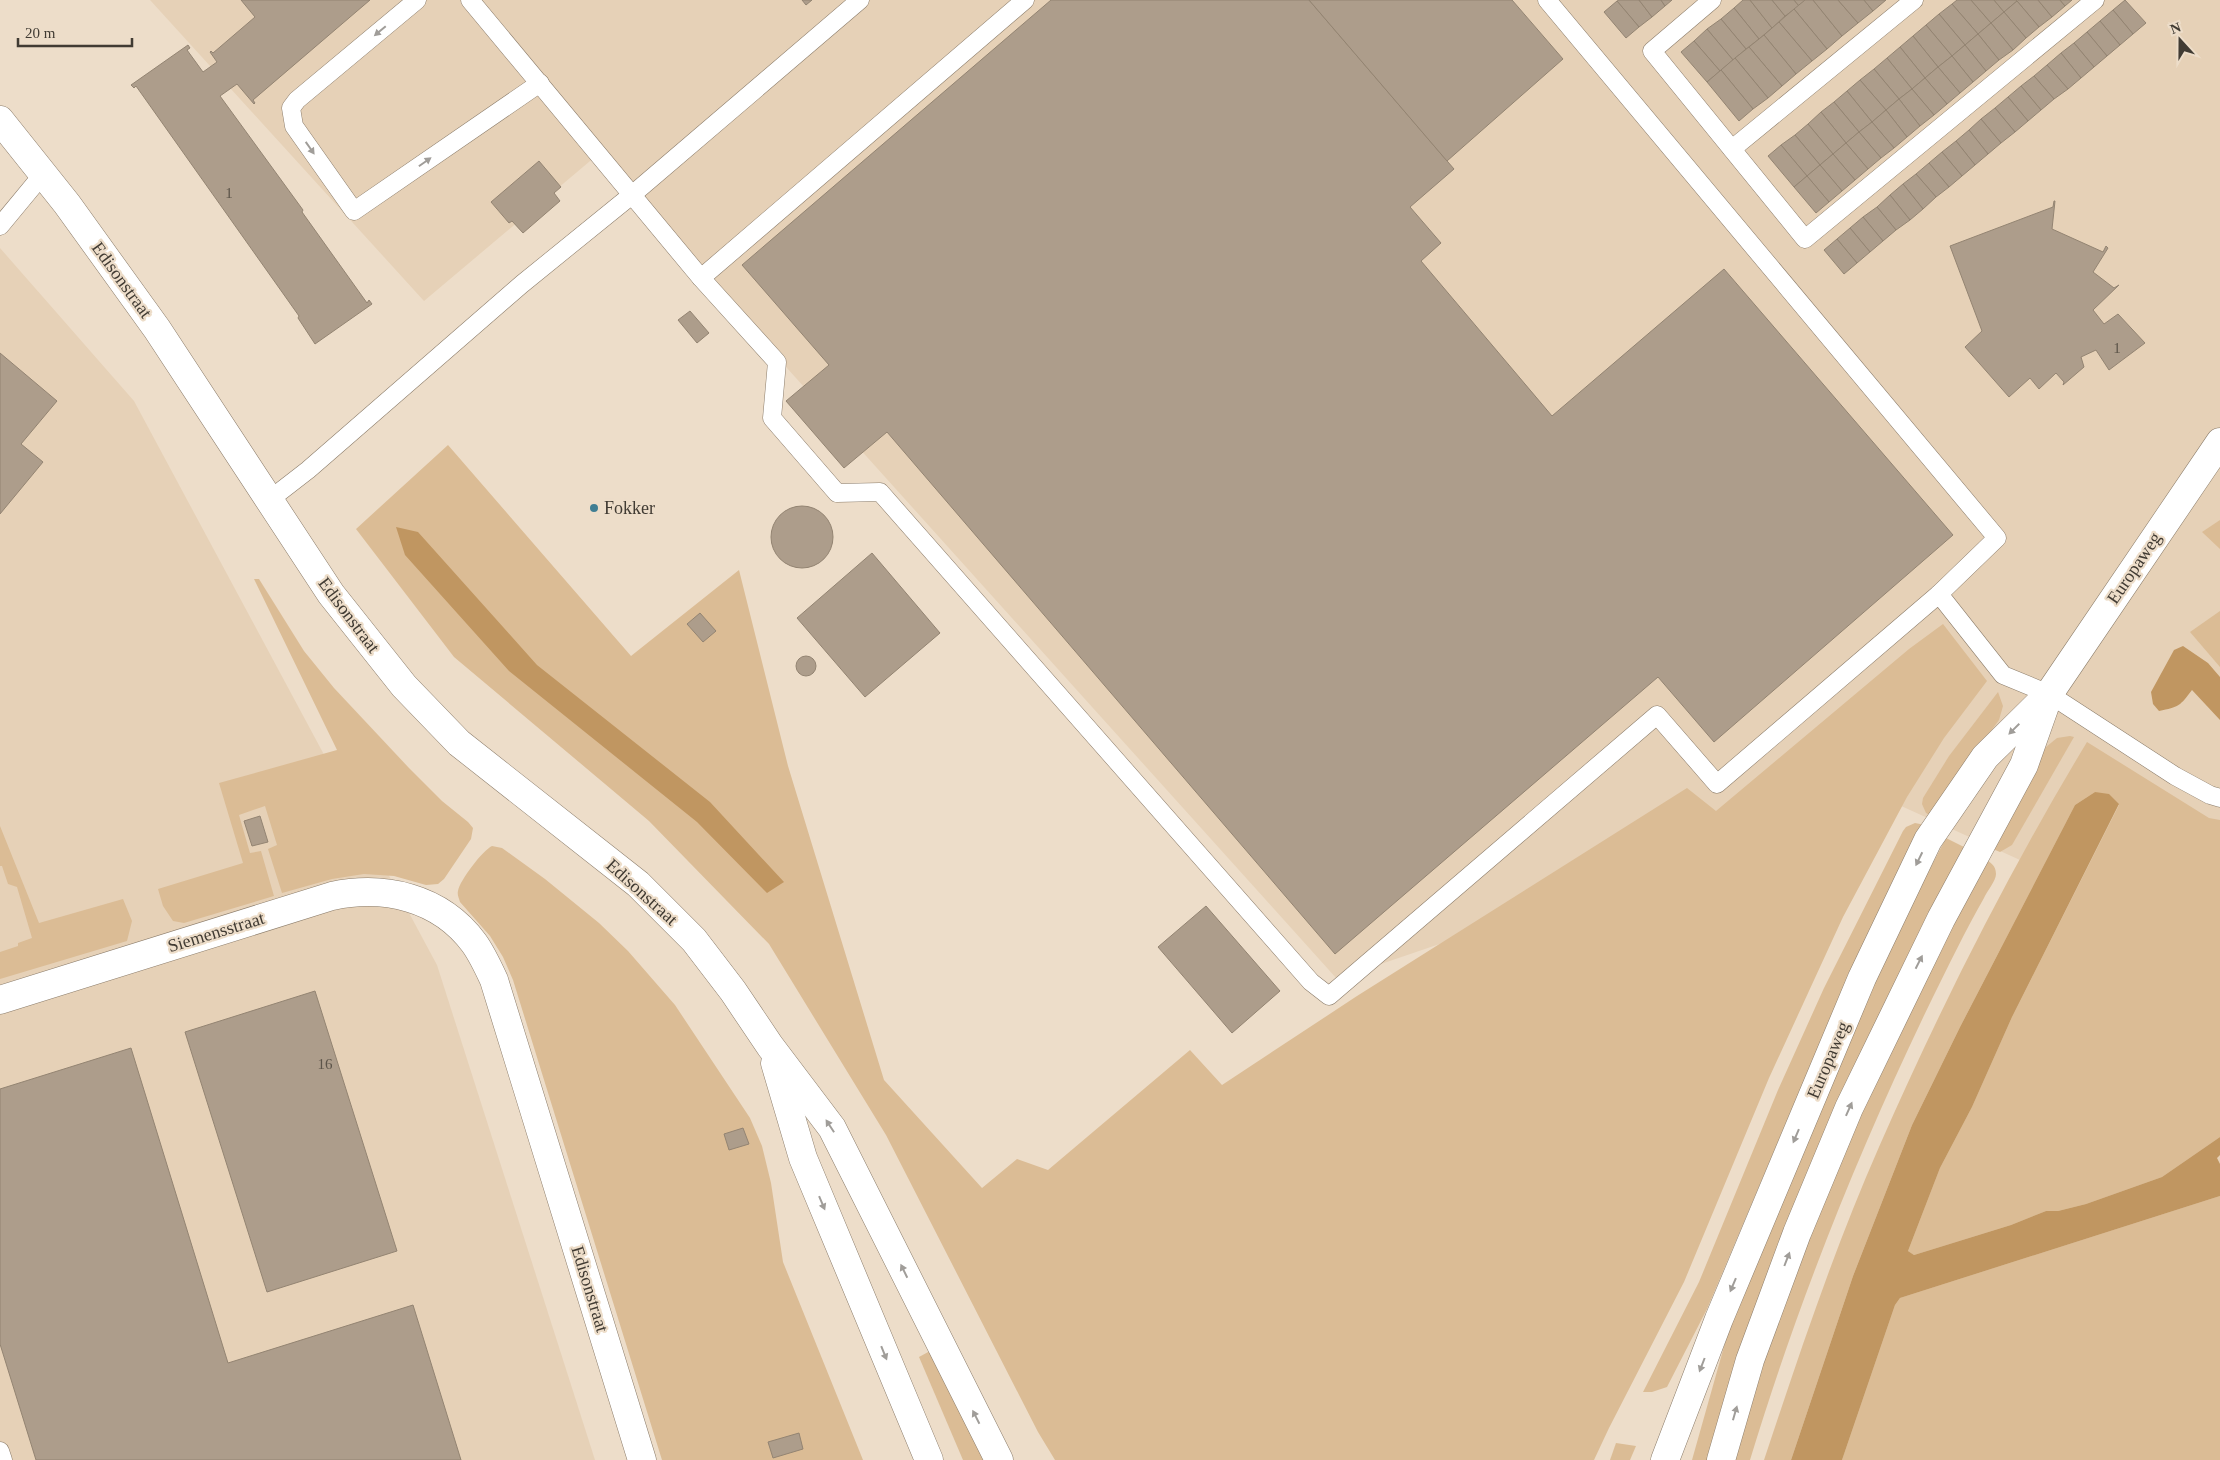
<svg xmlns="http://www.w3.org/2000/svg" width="2220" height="1460" viewBox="0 0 2220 1460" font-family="Georgia,serif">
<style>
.built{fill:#e6d1b7}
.green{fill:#dbbc95}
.water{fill:#c09661}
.building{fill:#ad9d8b;stroke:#938472}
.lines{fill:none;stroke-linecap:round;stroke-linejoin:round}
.lane-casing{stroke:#8b7c6a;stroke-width:19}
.street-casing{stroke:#8b7c6a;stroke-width:29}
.primary-casing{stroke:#8b7c6a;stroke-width:29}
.lane{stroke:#fff;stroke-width:18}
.street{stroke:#fff;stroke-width:28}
.primary{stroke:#fff;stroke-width:28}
.oneway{fill:#a09d99}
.poi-dot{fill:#407e93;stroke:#edddc9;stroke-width:2}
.labels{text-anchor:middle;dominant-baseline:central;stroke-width:4.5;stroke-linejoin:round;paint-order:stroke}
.number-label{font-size:15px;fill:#5c5449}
.street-label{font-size:18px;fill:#413b33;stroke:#edddc9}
.poi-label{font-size:18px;fill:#413b33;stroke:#edddc9;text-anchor:start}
</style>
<rect width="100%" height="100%" fill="#edddc9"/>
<g class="built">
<path d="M150,0H2220V1460H1814L2031,865L1877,795L1337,979L596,156L424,301Z"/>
<path d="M0,248L134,401L437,965L595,1460H0Z"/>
</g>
<g class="green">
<path d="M448,445L631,656L739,570L788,766L884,1080L982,1188L1017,1159L1048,1170L1190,1050L1222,1085L1357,996L1687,788L1716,811L1909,649L1943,624L1987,681L1944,738L1907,797L1843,917L1769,1078L1684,1282L1609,1428L1594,1460H1055L1038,1432L886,1135L769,944L649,821L454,657L356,529Z"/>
<path d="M2220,520V549L2202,532Z"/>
<path d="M254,579H259L304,651L334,688L409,768L442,801L468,822L473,828L471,839L444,879L438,884L426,885L394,876L364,874L332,879L282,893L268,849L277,845L265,806L239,815L250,853L261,851L274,896L184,923L173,921L163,906L158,889L243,863L219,783L337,750Z"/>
<path d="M2220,611V667L2190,632Z"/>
<path d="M1998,692L2003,706L1999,720L1930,815L1926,813L1922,804L1923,798L1949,756Z"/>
<path d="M2070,736L2074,737L2012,845L2000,852L1988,847L2046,747L2057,738Z"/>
<path d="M2087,742L2209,818L2220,820V1137L2162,1177L2086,1204L2058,1211H2046L2011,1225L1914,1255L1908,1251L1940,1168L1972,1107L2012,1017L2119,805L2095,792L2075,805L1960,1027L1912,1125L1853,1276L1791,1460H1764C1799,1355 1834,1249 1879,1147C1940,1008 2008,873 2087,742Z"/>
<path d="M1915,823L1925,825L1822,1038L1707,1309L1667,1387L1652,1392H1643L1699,1282L1778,1090L1824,988L1903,831L1906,827Z"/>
<path d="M0,826L39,923L123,899L132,921L127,941L0,979V952L18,946V943L32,938L17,887L8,884L2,866H0Z"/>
<path d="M1946,838L1964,847L1917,937L1708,1460H1692L1727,1336L1763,1235L1896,934Z"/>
<path d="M492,846L502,848L545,879L599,923L628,951L675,1005L750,1118L762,1146L771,1183L783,1262L863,1460H662L513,980L503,957L490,936L460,902C459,898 457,895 458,891C460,880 483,850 492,846Z"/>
<path d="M1983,858C1990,862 1996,865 1996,874C1996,881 1987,891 1984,898C1965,931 1949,965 1932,999C1860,1147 1798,1302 1750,1460H1729L1770,1337L1839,1159Z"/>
<path d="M2220,1196V1460H1842L1895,1305L1900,1298Z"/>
<path d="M930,1351L985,1460H963L919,1357Z"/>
<path d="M1616,1443L1636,1446L1630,1460H1610Z"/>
</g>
<g class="water">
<path d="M396,527L418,532L537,665L710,802L784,882L767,893L697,822L509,671L405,555Z"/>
<path d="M2183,646L2208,663L2220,677V720L2192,690C2180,706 2179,707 2159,711L2153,704L2151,692L2174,650Z"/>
<path d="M2095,792L2109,794L2119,804L2012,1017L1972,1107L1940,1168L1908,1251L1914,1255L2011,1225L2046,1211H2058L2086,1204L2162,1177L2220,1137V1155L2217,1158L2220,1164V1196L1900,1298L1895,1305L1842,1460H1791L1853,1276L1912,1125L1960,1027L2075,805Z"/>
</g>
<g class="building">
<path d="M241,0H370L253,100L255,103L254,104L237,84L220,96L303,210L302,212L367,303L369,300L372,304L315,344L298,318L299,316L136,86L134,88L131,85L188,45L190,48L187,50L203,72L217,62L210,52L211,51L213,53L255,17Z"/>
<path d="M802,0H812L806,5Z"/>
<path d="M1051,0H1309L1454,169L1410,207L1441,243L1421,261L1552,416L1724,269L1953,535L1714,742L1658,677L1335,954L887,432L844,468L786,401L829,365L742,265Z"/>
<path d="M1309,0H1512L1563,59L1447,161Z"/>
<path d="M1619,0H1639L1652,17L1639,27L1617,1Z"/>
<path d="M1639,0H1661L1665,6L1652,17Z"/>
<path d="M1661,0H1672L1665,6Z"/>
<path d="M1743,0H1750L1772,28L1759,39L1734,8Z"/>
<path d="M1750,0H1772L1785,16L1772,28Z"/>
<path d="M1772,0H1794L1799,6L1785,16Z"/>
<path d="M1794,0H1805L1799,6Z"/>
<path d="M1805,0H1813L1842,36L1827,49L1794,9Z"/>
<path d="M1813,0H1838L1858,23L1842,36Z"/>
<path d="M1838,0H1864L1873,11L1858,23Z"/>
<path d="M1864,0H1886L1873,11Z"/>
<path d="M1957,0H1971L1991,23L1978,34L1952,4Z"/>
<path d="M1971,0H1994L2004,12L1991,23Z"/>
<path d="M1994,0H2016L2017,1L2004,12Z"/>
<path d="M2019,0H2038L2052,17L2039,27L2017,1Z"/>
<path d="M2038,0H2060L2065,6L2052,17Z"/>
<path d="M2060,0H2072L2065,6Z"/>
<path d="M2125,0L2146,23L2133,34L2113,10Z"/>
<path d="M1617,1L1639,27L1626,38L1604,12Z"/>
<path d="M2017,1L2039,27L2026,38L2004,12Z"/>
<path d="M1952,4L1978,34L1965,45L1939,14Z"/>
<path d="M1734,8L1759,39L1746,49L1721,19Z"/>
<path d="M1794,9L1827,49L1812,61L1779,22Z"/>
<path d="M2113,10L2133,34L2120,45L2100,21Z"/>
<path d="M2004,12L2026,38L2013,50L1991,23Z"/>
<path d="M1939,14L1965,45L1952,56L1926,25Z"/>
<path d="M1721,19L1746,49L1733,60L1707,29Z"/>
<path d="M2100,21L2120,45L2107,56L2087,32Z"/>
<path d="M1779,22L1812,61L1796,74L1764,35Z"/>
<path d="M1991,23L2013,50L1999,60L1978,34Z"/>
<path d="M1926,25L1952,56L1938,67L1913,36Z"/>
<path d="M1707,29L1733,60L1720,71L1694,41Z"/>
<path d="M2087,32L2107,56L2094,67L2074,43Z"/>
<path d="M1978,34L1999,60L1986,71L1965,45Z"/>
<path d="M1764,35L1796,74L1782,86L1749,47Z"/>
<path d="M1913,36L1938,67L1925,78L1900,47Z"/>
<path d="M1694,41L1720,71L1707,82L1681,52Z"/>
<path d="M2074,43L2094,67L2081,78L2061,53Z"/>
<path d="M1965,45L1986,71L1973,82L1952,56Z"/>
<path d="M1749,47L1782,86L1768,98L1735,58Z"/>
<path d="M1900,47L1925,78L1912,89L1887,58Z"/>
<path d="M2061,53L2081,78L2068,89L2047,65Z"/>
<path d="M1952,56L1973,82L1960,93L1938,67Z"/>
<path d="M1735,58L1768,98L1753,109L1721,70Z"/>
<path d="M1887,58L1912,89L1899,99L1874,69Z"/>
<path d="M2047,65L2068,89L2054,99L2034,76Z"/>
<path d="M1938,67L1960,93L1947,104L1925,78Z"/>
<path d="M1874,69L1899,99L1886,110L1860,80Z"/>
<path d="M1721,70L1753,109L1739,121L1707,82Z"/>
<path d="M2034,76L2054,99L2041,110L2021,86Z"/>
<path d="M1925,78L1947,104L1934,115L1912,89Z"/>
<path d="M1860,80L1886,110L1872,122L1847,91Z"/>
<path d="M2021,86L2041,110L2028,121L2008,97Z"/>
<path d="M1912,89L1934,115L1920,126L1899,99Z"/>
<path d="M1847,91L1872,122L1859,132L1834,102Z"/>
<path d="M2008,97L2028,121L2015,132L1995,108Z"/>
<path d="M1899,99L1920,126L1907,137L1886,110Z"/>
<path d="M1834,102L1859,132L1846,143L1821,112Z"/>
<path d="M1995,108L2015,132L2001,143L1981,119Z"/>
<path d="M1886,110L1907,137L1894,148L1872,122Z"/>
<path d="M1821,112L1846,143L1833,154L1808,124Z"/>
<path d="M1981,119L2001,143L1988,154L1969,130Z"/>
<path d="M1872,122L1894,148L1881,158L1859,132Z"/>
<path d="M1808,124L1833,154L1820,165L1795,135Z"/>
<path d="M1969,130L1988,154L1975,165L1956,141Z"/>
<path d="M1859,132L1881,158L1868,169L1846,143Z"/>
<path d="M1795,135L1820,165L1807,176L1781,145Z"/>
<path d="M1956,141L1975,165L1962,176L1942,152Z"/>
<path d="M1846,143L1868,169L1855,180L1833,154Z"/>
<path d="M1781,145L1807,176L1794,187L1768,156Z"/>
<path d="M1942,152L1962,176L1949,187L1929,163Z"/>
<path d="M1833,154L1855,180L1842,191L1820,165Z"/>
<path d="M539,161L561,187L554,193L560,201L523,233L512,221L509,223L491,202Z"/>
<path d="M1929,163L1949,187L1936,197L1916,174Z"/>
<path d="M1820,165L1842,191L1829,202L1807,176Z"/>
<path d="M1916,174L1936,197L1923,209L1903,184Z"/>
<path d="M1807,176L1829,202L1816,213L1794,187Z"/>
<path d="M1903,184L1923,209L1910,220L1890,195Z"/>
<path d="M1890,195L1910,220L1896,230L1877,207Z"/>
<path d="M2054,201H2055L2052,229L2103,252L2106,246L2108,248L2093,272L2114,288L2119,285L2093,310L2104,324L2118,314L2145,343L2109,370L2096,350L2081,357L2084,367L2063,385L2064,382L2056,373L2039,389L2030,378L2009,397L1965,347L1982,331L1950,246L2053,207Z"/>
<path d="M1877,207L1896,230L1883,241L1863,217Z"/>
<path d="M1863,217L1883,241L1870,252L1850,228Z"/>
<path d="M1850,228L1870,252L1857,263L1837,239Z"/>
<path d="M1837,239L1857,263L1844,274L1824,250Z"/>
<path d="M690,311L709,333L697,343L678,320Z"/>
<path d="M0,353L57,401L21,444L43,462L0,514Z"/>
<circle cx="802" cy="537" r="31"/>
<path d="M872,553L940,633L865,697L797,618Z"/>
<path d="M700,613L716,631L703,642L687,624Z"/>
<circle cx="806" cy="666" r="10"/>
<path d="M260,816L268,842L252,846L244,821Z"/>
<path d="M1206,906L1280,991L1232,1033L1158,947Z"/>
<path d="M315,991L397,1251L267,1292L185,1032Z"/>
<path d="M131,1048L228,1363L413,1305L461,1460H36L0,1344V1089Z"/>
<path d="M743,1128L749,1144L729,1150L724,1134Z"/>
<path d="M799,1433L803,1449L773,1458L768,1442Z"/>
</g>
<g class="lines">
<defs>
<g id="lane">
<path d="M417,0L297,100L291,108L294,126L354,211L540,83"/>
<path d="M470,0L701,278L777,362L772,418L837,493L880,492L1311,982L1329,996L1657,715L1717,784L1939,594L2003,675L2049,694L2175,776L2210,795L2220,798"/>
<path d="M1547,0L1997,538L1939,594"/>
<path d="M1712,0L1652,51L1805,239L2095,0"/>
<path d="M1732,149L1914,0"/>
<path d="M0,226L43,174"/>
<path d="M701,278L1025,0"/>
<path d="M268,501L308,470L522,284L633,194L860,0"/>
<path d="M0,1451L3,1460"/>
</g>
<path id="street" d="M0,1000L332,896C384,885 440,897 474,943C482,954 488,967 494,980L642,1460"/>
<g id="primary">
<path d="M0,120L67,204L157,329L331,594L404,686L459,743L638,884L694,940L733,991L770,1046L832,1128L999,1460"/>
<path d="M775,1063L803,1158L929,1460"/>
<path d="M1665,1460L1719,1319L1862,978L1928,840L1985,757L2049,694L2220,442"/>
<path d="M1721,1460L1750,1360L1797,1233L1849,1108L1941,919L2024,765L2047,700"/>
</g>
</defs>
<use href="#lane" class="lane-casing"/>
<use href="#street" class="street-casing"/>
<use href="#primary" class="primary-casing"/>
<use href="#lane" class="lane"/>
<use href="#street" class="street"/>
<use href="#primary" class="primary"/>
</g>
<defs><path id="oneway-solid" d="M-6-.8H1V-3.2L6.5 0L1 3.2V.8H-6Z" transform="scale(1.25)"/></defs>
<g class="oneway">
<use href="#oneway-solid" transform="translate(380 31) rotate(140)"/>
<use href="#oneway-solid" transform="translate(310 148) rotate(55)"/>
<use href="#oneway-solid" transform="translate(425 162) rotate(-35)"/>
<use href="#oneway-solid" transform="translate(2014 729) rotate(135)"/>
<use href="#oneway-solid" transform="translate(1919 859) rotate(116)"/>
<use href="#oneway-solid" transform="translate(1919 962) rotate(-63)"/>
<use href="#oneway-solid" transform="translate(1849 1109) rotate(-66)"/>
<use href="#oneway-solid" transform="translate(830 1126) rotate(-123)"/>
<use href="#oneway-solid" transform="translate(1796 1136) rotate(113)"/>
<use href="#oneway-solid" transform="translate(822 1203) rotate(67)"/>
<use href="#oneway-solid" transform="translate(1787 1259) rotate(-69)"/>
<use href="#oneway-solid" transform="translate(904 1271) rotate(-116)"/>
<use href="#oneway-solid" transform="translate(1733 1285) rotate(113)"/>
<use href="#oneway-solid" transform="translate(884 1353) rotate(68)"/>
<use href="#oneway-solid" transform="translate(1702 1365) rotate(111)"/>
<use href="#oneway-solid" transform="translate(1735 1413) rotate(-74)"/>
<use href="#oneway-solid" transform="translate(976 1417) rotate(-117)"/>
</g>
<circle class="poi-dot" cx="594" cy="508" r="5"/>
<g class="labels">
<g class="number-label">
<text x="229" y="193">1</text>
<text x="2117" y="348">1</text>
<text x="325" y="1064">16</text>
</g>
<g class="street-label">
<text transform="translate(122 280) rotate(54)">Edisonstraat</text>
<text transform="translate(2134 568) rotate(-56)">Europaweg</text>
<text transform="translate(349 615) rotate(53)">Edisonstraat</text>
<text transform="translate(642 892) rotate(42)">Edisonstraat</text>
<text transform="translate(216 932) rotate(-17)">Siemensstraat</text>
<text transform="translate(1828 1060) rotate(-67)">Europaweg</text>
<text transform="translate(590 1289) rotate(73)">Edisonstraat</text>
</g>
<g class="poi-label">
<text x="604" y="508">Fokker</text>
</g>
</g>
<g transform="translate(2180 40) rotate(339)" stroke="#edddc9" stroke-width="4" paint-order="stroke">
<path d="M0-4L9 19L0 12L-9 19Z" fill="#413b33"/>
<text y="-8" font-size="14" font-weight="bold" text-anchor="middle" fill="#413b33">N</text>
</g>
<path d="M18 38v8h114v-8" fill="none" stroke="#413b33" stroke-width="2.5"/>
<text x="25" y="38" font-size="15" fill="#413b33" stroke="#edddc9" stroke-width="4" paint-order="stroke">20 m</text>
</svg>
